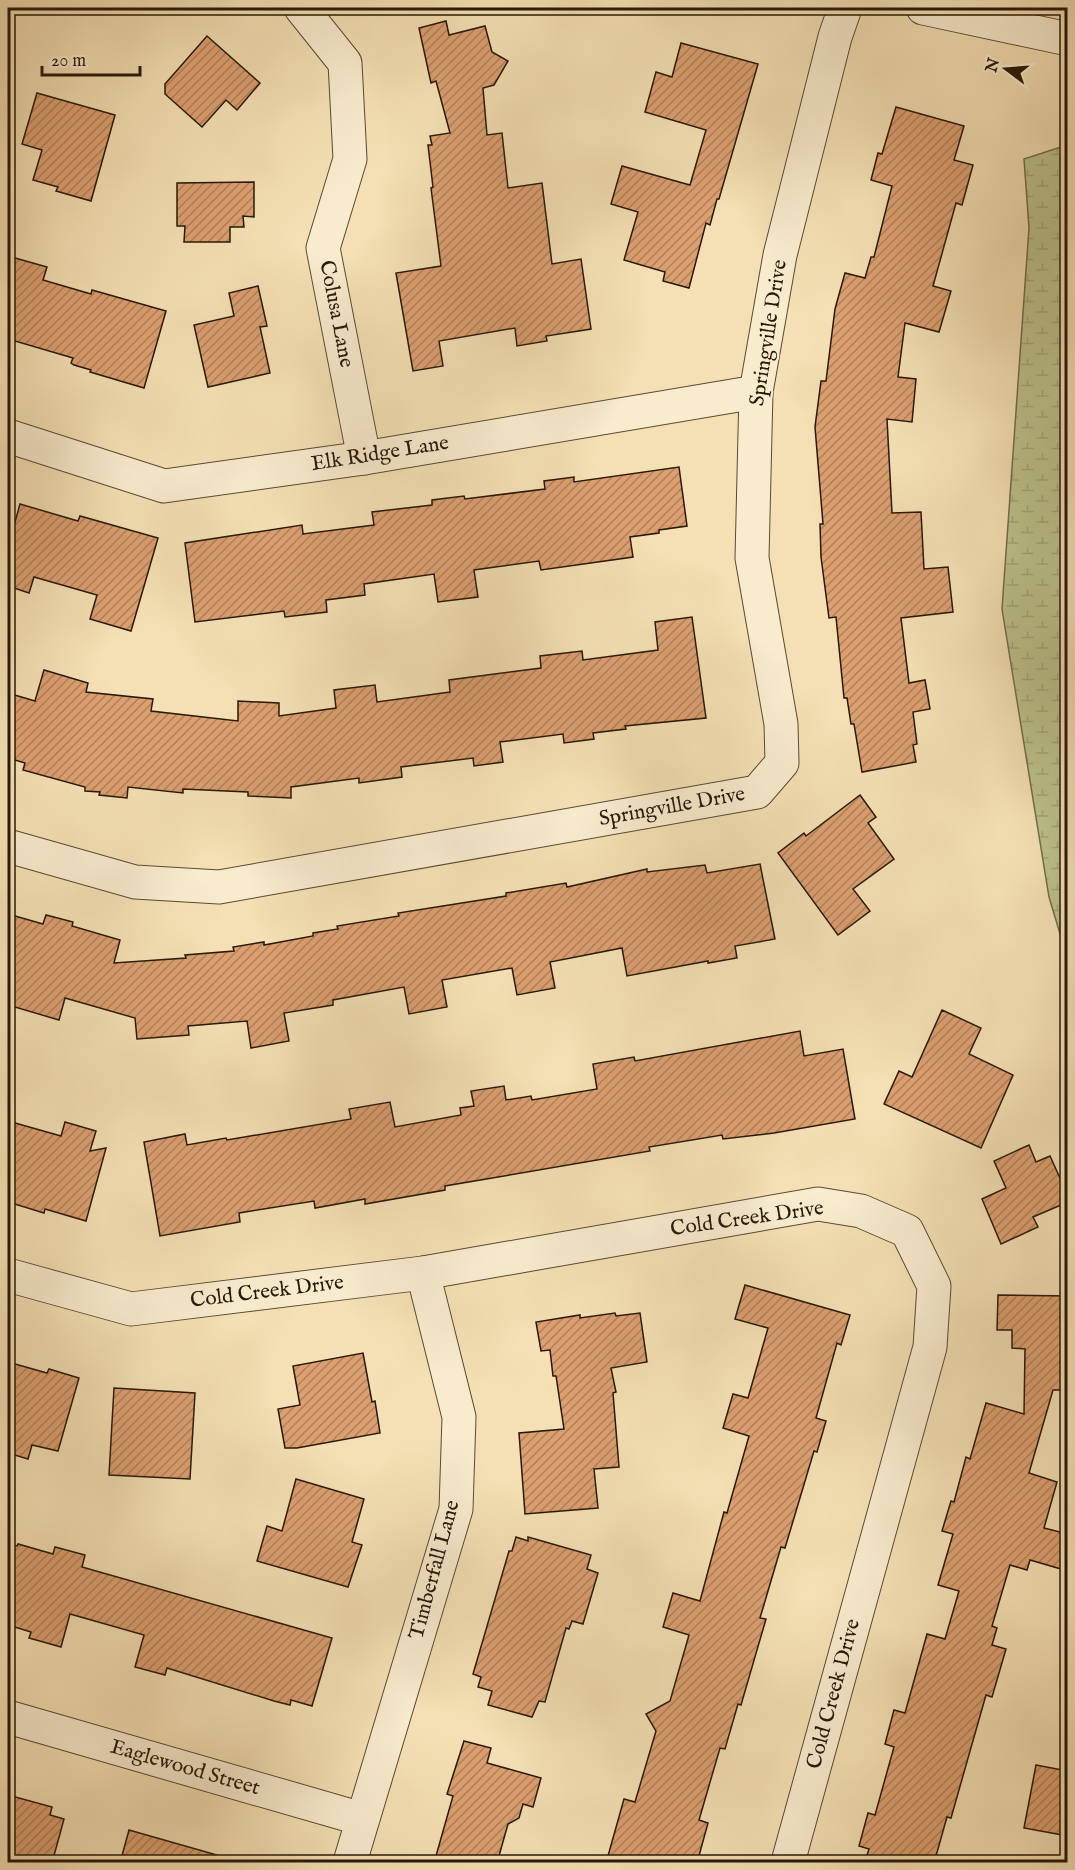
<svg xmlns="http://www.w3.org/2000/svg" width="1075" height="1870" viewBox="0 0 1075 1870" font-family="'IM FELL English',serif">
<style>
.wetland{fill:url(#wetland-marsh);stroke:#726d4a;stroke-width:1.5}
.building{fill:url(#building-hatch);stroke:#271807;stroke-width:1.5}
.lines{fill:none;stroke-linecap:round;stroke-linejoin:round}
.minor-casing{stroke:#5a4a32;stroke-width:35}
.minor{stroke:#f8ebce;stroke-width:33}
.labels{text-anchor:middle;dominant-baseline:central;stroke-width:4.5;stroke-linejoin:round;paint-order:stroke}
.street-label{font-size:21px;fill:#271807;stroke:#f8ebce}
</style>
<defs>
<pattern id="wetland-marsh" width="20" height="14" patternUnits="userSpaceOnUse" patternTransform="scale(1.5)"><rect width="20" height="14" fill="#bcc28c"/><path d="M1 5h8M5 5V1M11 12h8M15 12V8" fill="none" stroke="#a2a677"/></pattern>
<pattern id="building-hatch" width="6" height="6" patternUnits="userSpaceOnUse" patternTransform="scale(1.5)"><rect width="6" height="6" fill="#dc9f70"/><path d="M-1 1l2-2M0 6l6-6M5 7l2-2" fill="none" stroke="#b2815a"/></pattern>
</defs>
<rect width="100%" height="100%" fill="#f4e0b4"/>
<filter id="stains"><feTurbulence type="fractalNoise" baseFrequency=".00333" numOctaves="4"/><feColorMatrix values="0 0 0 0 .2 0 0 0 0 .09 0 0 0 0 .02 0 0 0 .5 -.17"/></filter>
<radialGradient id="worn" r=".72"><stop offset=".6" stop-color="#630" stop-opacity="0"/><stop offset="1" stop-color="#630" stop-opacity=".3"/></radialGradient>
<path class="wetland" d="M1067,145H1068L1067,957L1049,897L1002,609L1029,228L1024,159Z"/>
<g class="building">
<path d="M446,21L449,35L485,26L492,52L508,61L494,85L483,88L487,135L502,133L508,188L542,183L552,264L581,259L591,329L546,336L547,341L517,346L515,328L439,341L443,366L413,371L396,273L441,266L431,188L433,187L428,145H432L430,136L450,133L436,81L431,83L419,28Z"/>
<path d="M207,36L260,83L237,110L226,100L202,127L165,94V84Z"/>
<path d="M681,43L758,64L719,199H717L710,225L706,223L689,288L663,281L665,272L624,260L638,212L611,204L622,166L690,185L706,130L645,112L656,72L672,77Z"/>
<path d="M37,93L115,115L91,201L56,191L58,187L33,180L42,150L22,144Z"/>
<path d="M896,107L964,126L954,160L973,165L962,205L956,203L933,286L951,291L939,332L905,323L898,377L916,379L912,422L887,419L892,513L921,512L924,569L948,567L953,612L901,618L909,683L925,680L930,709L913,712L917,744L913,745L916,762L862,772L854,724H851L847,698H844L836,617L829,618L821,557L820,524H823L815,427L821,381H826L835,309L845,273L865,278L871,257H874L892,186L871,180L878,153L882,154Z"/>
<path d="M254,182V217L243,216L244,227H230V242H184L185,226H177V183Z"/>
<path d="M8,256L47,267L43,280L91,294L92,290L166,311L144,388L90,372L91,370L74,365L71,363L73,358L8,339Z"/>
<path d="M258,286L267,326L260,327L270,373L208,387L194,325L234,316L229,293Z"/>
<path d="M679,467L687,526L659,530V533L630,537L633,557L541,570L539,561L474,570L478,597L438,602L434,574L364,584L365,595L326,600L327,612L285,617L284,611L195,622L185,543L302,525L303,534L374,525L372,512L432,505V500L464,496L465,499L545,489L544,481L574,477V482Z"/>
<path d="M20,504L78,521L80,516L158,538L131,631L90,619L97,595L34,577L29,593L8,586V520L15,522Z"/>
<path d="M692,617L706,718L625,726L626,729L593,733L594,739L564,743L563,734L500,742L503,762L474,766L473,758L401,767L402,777L359,783V778L291,787V798L248,796V792L183,789V793L128,787L127,798L99,795L100,792L85,791V787L23,770L25,763L8,758V693L35,701L44,670L88,683L86,692L153,699L151,711L238,721V701L279,703V716L336,708L334,690L375,685L377,702L450,692L449,680L541,668L540,656L582,651L583,660L658,650L655,622Z"/>
<path d="M860,795L876,817L868,823L894,859L853,889L870,911L838,935L778,853L804,833L806,836Z"/>
<path d="M760,864L775,939L735,946L737,958L708,963V961L627,976L622,948L550,962L555,988L517,995L512,968L442,980L447,1007L409,1014L404,987L333,1000V1005L284,1013L289,1041L251,1048L247,1021L188,1026L189,1035L137,1039L135,1018L65,998L59,1020L8,1005V914L43,924L46,915L73,922L72,926L120,940L114,963L186,958L185,955L234,951L233,947L264,942V945L313,936V933L338,929L337,926L399,916L398,913L506,896V893L566,883L567,887L647,869V872L705,865L707,873Z"/>
<path d="M942,1010L981,1028L969,1054L1013,1075L981,1148L884,1104L899,1071L912,1077Z"/>
<path d="M800,1031L804,1056L843,1049L855,1119L774,1133L723,1139L722,1135L649,1147L650,1151L445,1186V1190L365,1204V1199L315,1208L314,1201L239,1213L240,1222L160,1236L144,1142L185,1134L187,1145L226,1138L227,1140L351,1119L349,1109L390,1102L395,1127L461,1115L460,1108L474,1106L471,1091L504,1086L506,1100L531,1096L532,1100L597,1089L593,1064L634,1057L635,1061Z"/>
<path d="M8,1121L61,1136L65,1122L96,1131L90,1151L106,1148L86,1221L45,1209L44,1213L8,1202Z"/>
<path d="M1029,1145L1036,1162L1050,1156L1068,1196V1202L1033,1217L1038,1227L1001,1244L982,1199L1006,1188L994,1161Z"/>
<path d="M745,1285L850,1315L841,1345L837,1343L816,1418L826,1421L817,1452L814,1451L785,1548L781,1547L760,1618L766,1619L741,1705L738,1704L725,1749L720,1748L699,1820L708,1823L697,1863H606L624,1799L635,1802L656,1731L646,1714L670,1701L689,1635L663,1627L673,1593L700,1601L724,1512L727,1513L749,1436L723,1428L733,1394L748,1398L768,1328L735,1319Z"/>
<path d="M998,1295L1068,1296V1390H1053L1029,1473L1057,1482L1044,1528L1068,1534V1545L1061,1569L1030,1560L1027,1570L1010,1565L992,1626L997,1628L992,1645L1006,1649L992,1697L986,1695L951,1818L947,1817L934,1863H881L866,1858L869,1849L859,1846L868,1813L875,1815L894,1747L885,1744L894,1710L905,1713L927,1634L945,1639L959,1591L938,1585L953,1534L942,1531L951,1501L954,1502L966,1457L970,1459L986,1403L1024,1414L1025,1349L1012,1348V1330H997Z"/>
<path d="M615,1313L616,1316L640,1313L647,1362L611,1368L616,1392L613,1393L619,1467L594,1469L598,1508L525,1514L519,1433L564,1429L556,1376H553L550,1350L541,1351L536,1322L580,1315V1318Z"/>
<path d="M363,1353L372,1402L375,1401L380,1433L297,1448H285L278,1409L300,1405L293,1366Z"/>
<path d="M8,1362L47,1373L49,1369L79,1378L58,1451L32,1445L28,1459L8,1453Z"/>
<path d="M114,1388L195,1393L190,1479L109,1475Z"/>
<path d="M296,1479L364,1499L352,1542L362,1545L348,1587L257,1561L267,1526L282,1531Z"/>
<path d="M516,1537L528,1541V1537L591,1555L587,1569L598,1573L583,1624L572,1621L569,1629L566,1628L545,1702L539,1701L532,1717L488,1705L492,1691L478,1687L481,1677L473,1674L509,1551H512Z"/>
<path d="M8,1544L17,1546L18,1544L53,1554L55,1547L85,1555L82,1567L332,1638L312,1706L291,1700L290,1705L274,1701L167,1668L165,1675L135,1667L144,1635L70,1614L61,1647L29,1638L31,1632L8,1625Z"/>
<path d="M464,1741L491,1748L487,1763L541,1778L533,1807L523,1804L519,1818L508,1824L497,1863H434L453,1796L447,1794Z"/>
<path d="M1036,1765L1068,1771V1836L1024,1828Z"/>
<path d="M8,1795L52,1807L50,1815L64,1819L52,1863H8Z"/>
<path d="M129,1830L217,1855L216,1863H120Z"/>
</g>
<g class="lines">
<defs>
<g id="minor">
<path d="M301,8L345,63L350,159L323,248L364,458"/>
<path d="M923,8L1068,39"/>
<path d="M8,436L164,486L364,458L756,392"/>
<path d="M8,846L135,882L219,887L757,792L782,763L781,724L752,558L756,392L780,255L835,37L845,8"/>
<path d="M8,1275L131,1309L423,1273L818,1204L861,1211L907,1231L934,1286L930,1347L788,1862"/>
<path d="M8,1717L362,1819"/>
<path d="M350,1862L456,1509L459,1417L423,1273"/>
</g>
</defs>
<use href="#minor" class="minor-casing"/>
<use href="#minor" class="minor"/>
</g>
<g class="labels">
<g class="street-label">
<text transform="translate(336 314) rotate(79)">Colusa Lane</text>
<text transform="translate(769 333) rotate(-81)">Springville Drive</text>
<text transform="translate(380 454) rotate(-9)">Elk Ridge Lane</text>
<text transform="translate(672 807) rotate(-10)">Springville Drive</text>
<text transform="translate(747 1219) rotate(-8)">Cold Creek Drive</text>
<text transform="translate(267 1292) rotate(-7)">Cold Creek Drive</text>
<text transform="translate(435 1570) rotate(-75)">Timberfall Lane</text>
<text transform="translate(834 1694) rotate(-75)">Cold Creek Drive</text>
<text transform="translate(185 1768) rotate(16)">Eaglewood Street</text>
</g>
</g>
<rect width="1075" height="1870" fill="none" stroke="#f4e0b4" stroke-width="30"/>
<rect x="9" y="9" width="1057" height="1852" fill="none" stroke="#271807" stroke-width="3"/>
<rect x="15" y="15" width="1045" height="1840" fill="none" stroke="#271807" stroke-width="1.5"/>
<g transform="translate(1006 69) rotate(286)" stroke="#f8ebce" stroke-width="4.5" paint-order="stroke">
<path d="M0-4.5L10 22L0 15L-10 22Z" fill="#271807"/>
<text y="-9" font-size="16" font-weight="bold" text-anchor="middle" fill="#271807">N</text>
</g>
<path d="M42 66v9h98v-9" fill="none" stroke="#271807" stroke-width="3"/>
<text x="51" y="66" font-size="18" fill="#271807" stroke="#f8ebce" stroke-width="4.5" paint-order="stroke">20 m</text>
<rect width="100%" height="100%" filter="url(#stains)"/>
<rect width="100%" height="100%" fill="url(#worn)"/>
</svg>
